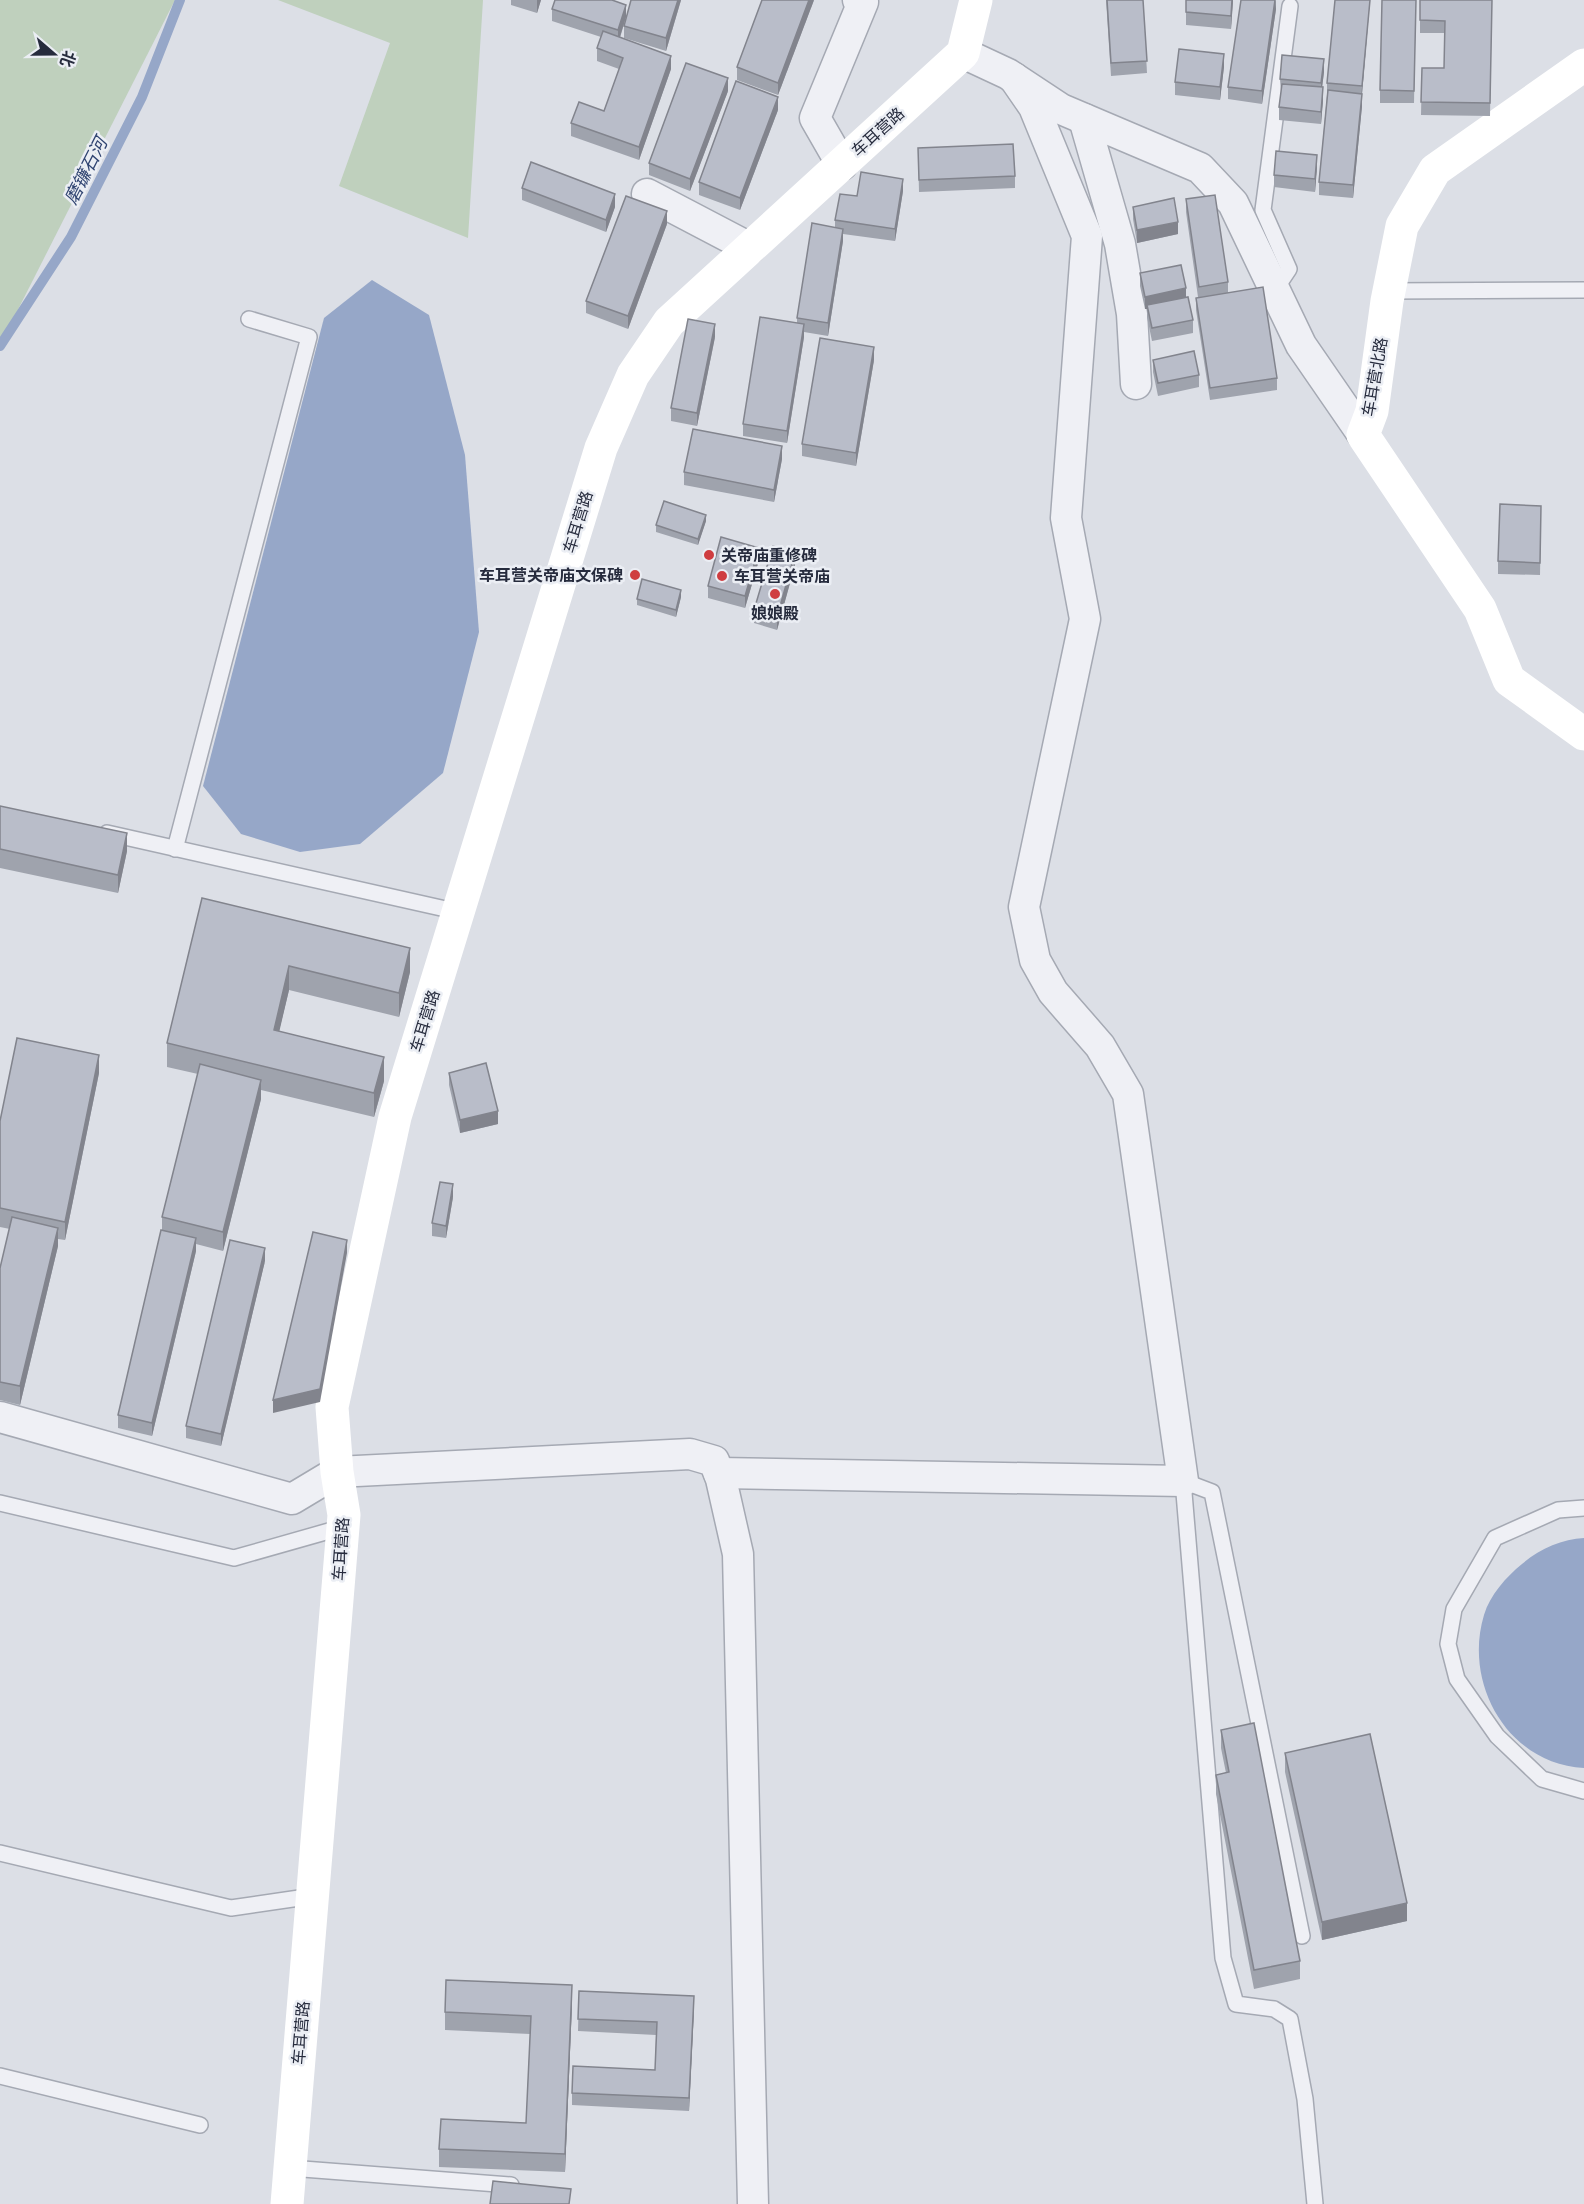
<svg xmlns="http://www.w3.org/2000/svg" width="1584" height="2204" viewBox="0 0 1584 2204" font-family="Cabin,'Noto Sans SC',sans-serif">
<style>
.green{fill:#bfd0bd}
.water{fill:#96a7c8}
.lines{fill:none;stroke-linecap:round;stroke-linejoin:round}
.stream{stroke:#96a7c8;stroke-width:10}
.lane-casing{stroke:#a5a9b3;stroke-width:18}
.street-casing{stroke:#a5a9b3;stroke-width:33}
.lane{stroke:#eff0f5;stroke-width:15}
.street{stroke:#eff0f5;stroke-width:30}
.secondary{stroke:#fff;stroke-width:33}
.wall{fill:#9fa3ad}
.shaded-wall{fill:#82848d}
.building{fill:#b9bdc9;stroke:#82848d;stroke-width:1.5}
.poi-dot{fill:#cf3d40;stroke:#ebeef4;stroke-width:2}
.labels{text-anchor:middle;dominant-baseline:central;stroke-width:5;stroke-linejoin:round;paint-order:stroke}
.street-label{font-size:16px;fill:#262b3d;stroke:#ebeef4}
.poi-label{font-size:16px;font-weight:bold;fill:#262b3d;stroke:#ebeef4;text-anchor:start}
.water-label{font-size:18px;font-style:italic;fill:#304471;stroke:#ebeef4}
</style>
<rect width="100%" height="100%" fill="#dcdfe6"/>
<g class="green">
<path d="M0,0H175L0,345Z"/>
<path d="M278,0H483L468,238L339,186L390,43Z"/>
</g>
<g class="water">
<path d="M372,280L429,315L465,455L479,632L443,773L360,844L300,852L241,834L203,786L324,318Z"/>
<path d="M1584,1538V1768C1508,1764 1463,1684 1484,1615C1490,1595 1506,1577 1522,1564C1539,1549 1562,1539 1584,1538Z"/>
</g>
<g class="lines">
<path class="stream" d="M0,346L71,237L142,97L180,0"/>
<defs>
<g id="lane">
<path d="M1275,290L1289,269L1263,210L1290,6"/>
<path d="M1389,291L1584,290"/>
<path d="M107,833L459,912"/>
<path d="M175,849L309,337L249,319"/>
<path d="M0,1503L234,1558L343,1527"/>
<path d="M1584,1508L1558,1510L1495,1538L1454,1609L1448,1644L1457,1679L1497,1736L1542,1779L1584,1791"/>
<path d="M0,1853L231,1908L313,1896"/>
<path d="M1302,1936L1212,1492L1183,1481L1223,1958L1236,2004L1274,2009L1290,2019L1305,2099L1315,2204"/>
<path d="M0,2076L200,2125"/>
<path d="M290,2168L511,2185"/>
</g>
<g id="street">
<path d="M963,53L1008,74L1061,109L1200,168L1233,203L1301,345L1363,435"/>
<path d="M1084,119L1120,244L1132,314L1136,384"/>
<path d="M842,165L815,118L863,2L858,0"/>
<path d="M647,194L750,248"/>
<path d="M0,1417L292,1499L337,1472L690,1454L714,1461L721,1479L738,1554L753,2204"/>
<path d="M719,1473L1183,1481L1128,1094L1100,1046L1053,992L1035,960L1024,907L1085,619L1066,518L1087,236L1034,107L1014,78"/>
</g>
</defs>
<use href="#lane" class="lane-casing"/>
<use href="#street" class="street-casing"/>
<use href="#lane" class="lane"/>
<use href="#street" class="street"/>
<g class="secondary">
<path d="M1584,65L1435,170L1402,226L1387,301L1372,411L1363,435L1480,609L1509,680L1584,734"/>
<path d="M287,2204L344,1515L337,1472L332,1407L395,1117L601,448L633,375L669,322L963,53L976,0"/>
</g>
</g>
<g class="wall">
<path d="M511,0H541L537,13L511,5Z"/>
<path d="M631,0H681L666,51L624,38V26Z"/>
<path d="M814,0L778,95L737,80V67Z"/>
<path d="M1106,0H1143L1147,73L1111,76Z"/>
<path d="M1186,0H1233L1231,29L1186,25Z"/>
<path d="M1276,0V9L1262,104L1228,99V87Z"/>
<path d="M1370,0L1362,94V106L1353,198L1319,195V182L1327,95V83Z"/>
<path d="M1416,0L1414,103H1380V90Z"/>
<path d="M1420,0H1492L1490,116L1421,115L1422,68H1444L1445,33H1420Z"/>
<path d="M552,9L626,17L620,38L671,69L639,160L571,136V123L604,111L619,69L597,61V48L601,37L552,21Z"/>
<path d="M1224,67L1220,100L1175,95V82Z"/>
<path d="M1324,72L1322,87L1323,100L1321,124L1279,120V107L1281,92L1280,79Z"/>
<path d="M728,91L690,191L649,175V163Z"/>
<path d="M778,110L740,210L699,195V182Z"/>
<path d="M918,148L1015,176V188L919,192Z"/>
<path d="M1317,167L1315,192L1274,187V175Z"/>
<path d="M522,188L615,207L606,232L522,200Z"/>
<path d="M903,191L895,241L843,234V241L828,336L804,332V337L787,443L743,436V424L797,323V318L835,227V220L857,196Z"/>
<path d="M1186,199L1228,282V293L1277,378V390L1210,400L1196,310V298L1198,297L1186,212Z"/>
<path d="M1133,207L1178,234L1137,243L1133,219Z"/>
<path d="M667,224L628,329L586,313V301Z"/>
<path d="M1140,273L1186,297L1193,320V333L1152,341L1147,317V309H1145L1140,286Z"/>
<path d="M715,337L697,426L671,421V408Z"/>
<path d="M874,360L856,466L802,456V444Z"/>
<path d="M1153,360L1199,375V387L1158,396L1153,372Z"/>
<path d="M782,459L774,502L684,485V472Z"/>
<path d="M1541,518L1540,575L1498,574V561Z"/>
<path d="M706,521L698,545L656,532V525Z"/>
<path d="M759,560L745,608L708,598V586Z"/>
<path d="M795,565L777,630L754,623V610Z"/>
<path d="M681,597L676,617L637,605V599Z"/>
<path d="M0,806L127,851L118,893L0,868Z"/>
<path d="M202,898L410,972L399,1017L289,990L279,1031L384,1081L374,1117L261,1090V1099L223,1251L196,1244V1251L152,1436L118,1428V1415L162,1230V1217L198,1074L167,1067V1043Z"/>
<path d="M99,1073L65,1240L58,1239V1246L20,1405L0,1400V1268L10,1229L0,1227V1121Z"/>
<path d="M449,1073L498,1124L460,1133L449,1085Z"/>
<path d="M453,1197L446,1238L432,1236V1223Z"/>
<path d="M265,1261L221,1446L186,1438V1426Z"/>
<path d="M1221,1730L1300,1961V1979L1254,1989L1216,1794V1775L1226,1773L1221,1748Z"/>
<path d="M1285,1753L1407,1921L1322,1940L1285,1772Z"/>
<path d="M579,1991L694,2009L689,2111L572,2105V2093L655,2070L656,2035L578,2031Z"/>
<path d="M572,2004L565,2172L439,2167V2149L526,2123L530,2034L445,2030V2012Z"/>
</g>
<g class="shaded-wall">
<path d="M537,0H541L537,13Z"/>
<path d="M678,0H681L666,51V38Z"/>
<path d="M809,0H814L778,95V83Z"/>
<path d="M1232,0H1233L1231,29V16Z"/>
<path d="M1275,0L1276,9L1262,104V91Z"/>
<path d="M1370,0L1362,94V106L1353,198V185Z"/>
<path d="M626,5V17L618,43V30Z"/>
<path d="M1224,54V67L1220,100V87Z"/>
<path d="M671,56V69L639,160V147Z"/>
<path d="M1324,59V72L1321,96V83Z"/>
<path d="M728,78V91L690,191V179Z"/>
<path d="M1323,87V100L1321,124V112Z"/>
<path d="M778,97V110L740,210V198Z"/>
<path d="M1317,155V167L1315,192V179Z"/>
<path d="M903,179V191L895,241V229Z"/>
<path d="M615,194V207L606,232V220Z"/>
<path d="M667,211V224L628,329V316Z"/>
<path d="M1178,222V234L1137,243V230Z"/>
<path d="M843,229V241L828,336V323Z"/>
<path d="M1186,288V301L1147,305V309H1145V297Z"/>
<path d="M715,324V337L697,426V413Z"/>
<path d="M804,324V337L787,443V431Z"/>
<path d="M874,347V360L856,466V453Z"/>
<path d="M782,446V459L774,502V490Z"/>
<path d="M706,515V521L698,545V539Z"/>
<path d="M759,548V560L745,608V596Z"/>
<path d="M795,553V565L777,630V617Z"/>
<path d="M681,590V597L676,617V610Z"/>
<path d="M127,833V851L118,893V875Z"/>
<path d="M410,948V972L399,1017V993Z"/>
<path d="M289,966V990L274,1054V1030Z"/>
<path d="M99,1055V1073L65,1240V1222Z"/>
<path d="M384,1057V1081L374,1117V1093Z"/>
<path d="M261,1080V1099L223,1251V1232Z"/>
<path d="M498,1111V1124L460,1133V1120Z"/>
<path d="M453,1184V1197L446,1238V1226Z"/>
<path d="M58,1228V1246L20,1405V1386Z"/>
<path d="M196,1238V1251L152,1436V1423Z"/>
<path d="M347,1240V1253L320,1402L273,1413V1400Z"/>
<path d="M265,1248V1261L221,1446V1434Z"/>
<path d="M1407,1903V1921L1322,1940V1922Z"/>
<path d="M572,1985V2004L565,2172V2154Z"/>
<path d="M694,1996V2009L689,2111V2098Z"/>
</g>
<g class="building">
<path d="M555,0H612L626,5L618,30L552,9Z"/>
<path d="M631,0H678L666,38L624,26Z"/>
<path d="M762,0H809L778,83L737,67Z"/>
<path d="M1107,0H1143L1147,61L1111,63Z"/>
<path d="M1186,0H1232L1231,16L1186,12Z"/>
<path d="M1241,0H1275L1262,91L1228,87Z"/>
<path d="M1335,0H1370L1362,86L1327,83Z"/>
<path d="M1382,0H1416L1414,91L1380,90Z"/>
<path d="M1420,0H1492L1490,103L1421,102L1422,68H1444L1445,21L1420,20Z"/>
<path d="M603,31L671,56L639,147L571,123L579,102L604,111L623,58L597,48Z"/>
<path d="M1179,49L1224,54L1220,87L1175,82Z"/>
<path d="M1282,55L1324,59L1321,83L1280,79Z"/>
<path d="M686,63L728,78L690,179L649,163Z"/>
<path d="M736,81L778,97L740,198L699,182Z"/>
<path d="M1282,84L1323,87L1321,112L1279,107Z"/>
<path d="M1328,90L1362,94L1353,185L1319,182Z"/>
<path d="M1013,144L1015,176L919,180L918,148Z"/>
<path d="M1276,151L1317,155L1315,179L1274,175Z"/>
<path d="M531,162L615,194L606,220L522,188Z"/>
<path d="M861,172L903,179L895,229L835,220L840,194L857,196Z"/>
<path d="M1215,195L1228,282L1199,287L1186,199Z"/>
<path d="M626,196L667,211L628,316L586,301Z"/>
<path d="M1174,198L1178,222L1137,230L1133,207Z"/>
<path d="M812,223L843,229L828,323L797,318Z"/>
<path d="M1181,265L1186,288L1145,297L1140,273Z"/>
<path d="M1263,287L1277,378L1210,388L1196,298Z"/>
<path d="M1188,297L1193,320L1152,328L1147,305Z"/>
<path d="M760,317L804,324L787,431L743,424Z"/>
<path d="M688,319L715,324L697,413L671,408Z"/>
<path d="M820,338L874,347L856,453L802,444Z"/>
<path d="M1194,351L1199,375L1158,383L1153,360Z"/>
<path d="M693,429L782,446L774,490L684,472Z"/>
<path d="M664,501L706,515L698,539L656,525Z"/>
<path d="M1500,504L1541,506L1540,563L1498,561Z"/>
<path d="M721,537L759,548L745,596L708,586Z"/>
<path d="M773,546L795,553L777,617L754,610Z"/>
<path d="M642,579L681,590L676,610L637,599Z"/>
<path d="M0,806L127,833L118,875L0,849Z"/>
<path d="M202,898L410,948L399,993L289,966L274,1030L384,1057L374,1093L167,1043Z"/>
<path d="M17,1038L99,1055L65,1222L0,1208V1121Z"/>
<path d="M486,1063L498,1111L460,1120L449,1073Z"/>
<path d="M200,1064L261,1080L223,1232L162,1217Z"/>
<path d="M440,1182L453,1184L446,1226L432,1223Z"/>
<path d="M12,1217L58,1228L20,1386L0,1382V1268Z"/>
<path d="M161,1230L196,1238L152,1423L118,1415Z"/>
<path d="M313,1232L347,1240L320,1389L273,1400Z"/>
<path d="M230,1240L265,1248L221,1434L186,1426Z"/>
<path d="M1254,1723L1300,1961L1254,1970L1216,1775L1229,1772L1221,1730Z"/>
<path d="M1370,1734L1407,1903L1322,1922L1285,1753Z"/>
<path d="M446,1980L572,1985L565,2154L439,2149L441,2119L526,2123L531,2016L445,2012Z"/>
<path d="M579,1991L694,1996L689,2098L572,2093L573,2066L655,2070L657,2022L578,2019Z"/>
<path d="M493,2181L571,2189L569,2204H490Z"/>
</g>
<g class="poi-dot">
<circle cx="709" cy="555" r="6"/>
<circle cx="635" cy="575" r="6"/>
<circle cx="722" cy="576" r="6"/>
<circle cx="775" cy="594" r="6"/>
</g>
<g class="labels">
<g class="street-label">
<text transform="translate(878 132) rotate(-42)">车耳营路</text>
<text transform="translate(1375 377) rotate(-80)">车耳营北路</text>
<text transform="translate(578 522) rotate(-73)">车耳营路</text>
<text transform="translate(425 1021) rotate(-73)">车耳营路</text>
<text transform="translate(341 1549) rotate(-86)">车耳营路</text>
<text transform="translate(301 2033) rotate(-85)">车耳营路</text>
</g>
<g class="poi-label">
<text x="721" y="555">关帝庙重修碑</text>
<text x="623" y="575" text-anchor="end">车耳营关帝庙文保碑</text>
<text x="734" y="576">车耳营关帝庙</text>
<text x="775" y="613" text-anchor="middle">娘娘殿</text>
</g>
<g class="water-label">
<text transform="translate(86 171) rotate(-63)">磨镰石河</text>
</g>
</g>
<g transform="translate(54 54) rotate(110)" stroke="#ebeef4" stroke-width="4.5" paint-order="stroke">
<path d="M0-4.5L10 22L0 15L-10 22Z" fill="#262b3d"/>
<text y="-9" font-size="16" font-weight="bold" text-anchor="middle" fill="#262b3d">北</text>
</g>
</svg>
